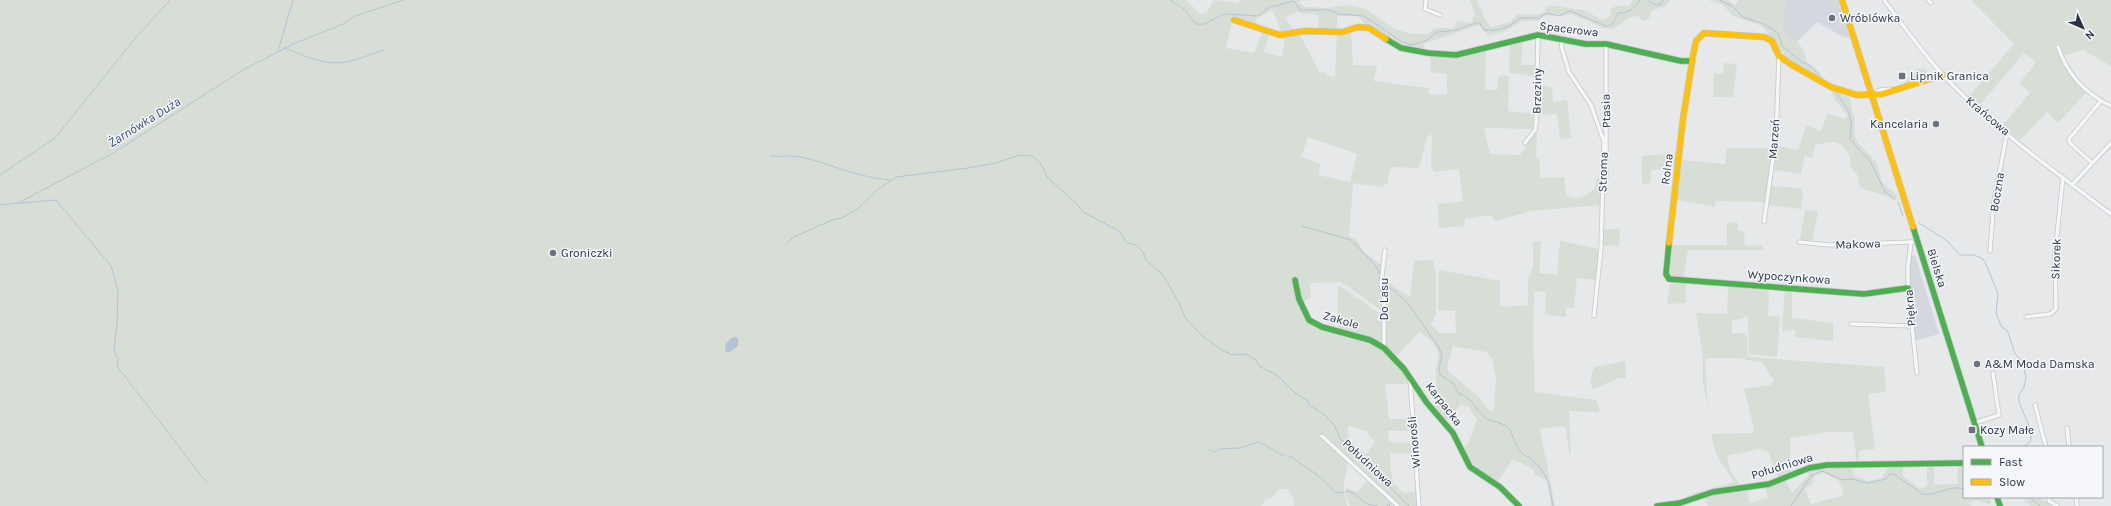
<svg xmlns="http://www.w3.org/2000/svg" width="2111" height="506" viewBox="0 0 2111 506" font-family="Karla,sans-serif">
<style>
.built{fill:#d4d7dd}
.green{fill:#d6ded6;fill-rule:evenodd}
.water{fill:#b4c4d5}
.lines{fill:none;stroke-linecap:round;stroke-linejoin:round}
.stream{stroke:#b4c4d5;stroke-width:1}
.street-casing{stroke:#c4c6c8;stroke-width:5}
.fast-casing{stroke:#c4c6c8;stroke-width:7}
.slow-casing{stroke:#c4c6c8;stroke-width:7}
.street{stroke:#f5f6f7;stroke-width:3.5}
.fast{stroke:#4caf50;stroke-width:5.5}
.slow{stroke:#ffc107;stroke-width:5.5}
.poi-dot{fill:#6c737f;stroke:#f4f6f9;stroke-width:1.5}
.labels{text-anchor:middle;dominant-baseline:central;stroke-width:3;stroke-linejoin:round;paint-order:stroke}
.poi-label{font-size:12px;fill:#2b3445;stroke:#f4f6f9;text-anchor:start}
.street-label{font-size:12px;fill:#2b3445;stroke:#f4f6f9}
.water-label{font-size:13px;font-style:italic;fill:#34527a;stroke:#f4f6f9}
</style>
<rect width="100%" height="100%" fill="#e6e8ea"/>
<g class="built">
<path d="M1786,0H1838L1850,38L1843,37L1817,22L1797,42L1786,33L1782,27Z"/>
<path d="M1915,255L1939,334L1914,341L1909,270L1911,256Z"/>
</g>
<g class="green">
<path d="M0,0H1186L1200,14L1206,13L1214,0L1238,3L1240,0H1301L1299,3L1305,7L1328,8L1346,5L1364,8L1393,28L1411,34H1427L1435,28H1454L1457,21L1471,23L1475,14L1470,0H1477L1486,21L1491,27L1510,22L1518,14L1537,15L1545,11L1546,7L1550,5L1583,10L1603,20L1610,16L1611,9L1616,6H1629L1633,0H1671L1665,6L1652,11L1649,18L1644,21L1638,16L1630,17L1613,29L1604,28L1572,14L1562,16L1547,15L1537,21H1522L1503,32L1488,35L1479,25L1425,43L1424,48L1417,49L1403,47L1377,29L1366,25L1358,16H1337V30L1318,29L1319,15L1300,13L1298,11L1285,18L1295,31L1280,33L1278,22L1272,10L1257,18L1254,25L1232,21L1226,48L1254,53L1262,32L1269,35L1264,52L1282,57L1285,36L1300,35L1320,73L1322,71L1327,75L1335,77L1337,34L1351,31L1353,65L1377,66L1374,81L1428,88L1429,94L1447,95V74L1431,72L1430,55L1486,50L1485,90H1497L1499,75L1509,76L1508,111L1534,114L1533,129L1484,128L1490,154L1520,155L1537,129L1536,158L1539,159L1540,178L1564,177L1566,195C1577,201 1587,196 1595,188L1597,177L1601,178L1600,205L1531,211L1496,221L1490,215L1465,219V226L1439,228L1438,204L1463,201L1459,169L1434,172L1431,166L1432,135H1429C1421,146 1425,160 1417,168L1393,167L1389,172L1388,183L1382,187L1353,183L1349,236L1356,239L1364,252L1382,266V311L1346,285L1339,282L1310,283L1311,297L1302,302C1308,342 1355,330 1381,348C1387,352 1391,359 1396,364C1402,371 1408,375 1408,384H1385L1389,419H1409L1411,431H1388L1389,442L1412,443L1413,454L1389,453L1393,483L1404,493L1417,491V506H1401L1334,444L1332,447L1348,462L1343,488L1347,506H1294V499L1288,489H1279L1272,498L1266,499L1261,506H0ZM1308,137L1357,154L1350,182L1318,175L1321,164L1301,157ZM1349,426L1366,431L1375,442L1366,454C1357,447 1343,439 1349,426Z"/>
<path d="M1695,0H1728L1735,5L1739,0H1786L1782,27C1789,39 1808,46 1806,61L1820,73L1819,78L1792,64L1762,26L1733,16L1722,4L1708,0Z"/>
<path d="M1971,0H2111V66L2083,50L2064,56L2062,59L2087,92L2058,123L2047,112L2020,140L2002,126L2030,93L2019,83L2036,63L2024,53L1979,106L1969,96L2014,44Z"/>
<path d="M1523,40L1521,65H1535V76L1509,73L1510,45Z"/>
<path d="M1724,63L1737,64L1733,97H1713L1714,74H1723Z"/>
<path d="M1918,68L1926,70L1928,77L1902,85Z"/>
<path d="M1538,83L1552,88L1553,102L1567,100L1571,138L1560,139L1557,114L1538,115Z"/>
<path d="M1830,89L1850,98L1853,115L1855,118C1852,144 1859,142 1874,160C1880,166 1879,177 1883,183C1887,188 1894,192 1898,196L1894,201L1889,197L1860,188L1857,174L1850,167C1853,156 1843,142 1831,142C1826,142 1820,144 1815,145L1812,158L1805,155L1801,174L1773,170L1776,146L1798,150L1806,125L1821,131L1828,113L1844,119L1848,116L1836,101Z"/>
<path d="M1727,148H1773L1765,202L1715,201V207L1676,200L1682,160L1725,164Z"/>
<path d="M1679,153L1677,169L1651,170L1650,183L1642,184V156Z"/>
<path d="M1770,186L1801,188L1803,192L1801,209L1768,205Z"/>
<path d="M1805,210L1818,211L1812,243L1800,240Z"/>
<path d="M1737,222L1738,230L1744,232L1745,246L1763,245V250H1688L1683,279L1672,278L1668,273L1672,245H1727V223Z"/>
<path d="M1620,228L1619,245L1603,246L1604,230Z"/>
<path d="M1541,241L1539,273L1557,275L1560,241L1595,248L1599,251L1596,280L1577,278L1574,308H1566V317L1545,314L1546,292L1534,291L1533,339L1535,392L1596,400L1600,412L1569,411L1571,454H1569L1566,428L1563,426L1540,429L1555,506H1551L1547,480L1534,474V470L1513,459L1498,481H1496C1479,470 1472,465 1462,447L1468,444L1477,420L1469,407L1461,404L1445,422L1436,411V368L1439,355L1434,344L1420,331L1395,358L1386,347L1385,339L1386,295L1383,285L1385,278L1394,287L1410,297L1414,261L1433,260L1436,276V315L1431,324L1439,333H1456L1455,311L1438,310L1439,270L1500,281V304L1502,307L1528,305V279L1533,268V242ZM1453,346L1487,352L1492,359L1496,378L1494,411L1488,410L1479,397L1449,372L1447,367Z"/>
<path d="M1675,282L1686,283L1685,303L1667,304L1670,285Z"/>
<path d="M1338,286L1346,290L1383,316L1382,342L1338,331Z"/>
<path d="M1728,286L1769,291L1768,316L1780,317L1777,357L1749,354L1748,317L1744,315V318L1732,321V333H1744L1747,337L1748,357L1884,367L1886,392L1868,394L1875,449L1859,451V463H1857L1853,432H1827L1790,438V472L1778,478L1768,451L1759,449L1727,456L1731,473L1742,487L1686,500L1681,499L1695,493L1734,482L1716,454L1711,434L1752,433L1754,429L1744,389L1771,385L1774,381L1762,362L1734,358H1707L1705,363L1708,407L1703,383V356L1696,313L1727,314Z"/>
<path d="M1785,290L1792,291V318L1833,323V341L1796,337L1795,330L1782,331Z"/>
<path d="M1625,361L1626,378H1619L1593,389L1590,382L1594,367Z"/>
<path d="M1934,464V485L1957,484L1958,466H1964V497H1990L1991,505L1975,500L1968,504L1972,506H1708L1704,498L1712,495L1747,491L1750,503L1768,498L1765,487L1786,481L1792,493L1809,475L1806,471L1826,467L1852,468L1854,476L1868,481L1882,478L1886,471V465H1903V476L1921,489L1927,485V465ZM1824,473L1839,481L1844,495L1811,504L1805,489L1812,484L1815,475Z"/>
<path d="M1368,480L1397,506H1350L1345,493L1346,488L1357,492Z"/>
<path d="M2023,497H2039L2042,500L2059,506H2030Z"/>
</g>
<path class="water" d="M733,337L738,338V346L728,353L725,351L726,343Z"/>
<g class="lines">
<g class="stream">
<path d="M1170,0L1183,8L1196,24H1204L1224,14L1258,16L1271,6C1279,7 1285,2 1294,1L1300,10H1329L1338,14L1364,16L1402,42L1412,45L1427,40L1437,32L1456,30L1476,23H1480L1484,30C1498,32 1510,27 1520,18H1538L1547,13L1558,16L1570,11L1606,26L1612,25L1618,13C1628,14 1634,8 1640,0"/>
<path d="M1647,0L1656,5L1661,4L1663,0"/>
<path d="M1720,0L1733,7L1743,17L1764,24L1778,33L1782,45L1789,52L1802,62L1811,66L1824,80"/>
<path d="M285,48C300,54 317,62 333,63C349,64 368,55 384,50"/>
<path d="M278,51L293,0"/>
<path d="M1835,91C1848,109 1854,116 1850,139L1870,161L1885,192L1895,199"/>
<path d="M770,156C780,157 792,155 801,157C832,164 859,178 890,180"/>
<path d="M0,175L54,139L138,35L170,0"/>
<path d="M1898,202L1903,216"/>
<path d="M20,203L56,200L111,266L118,290L117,324L114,351L118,359L117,366L206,482"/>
<path d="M0,205L18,203L115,152L243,70L293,44L343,24L355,16L403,0"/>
<path d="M1919,223L1946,240L1960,255H1974L1983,259L1986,264L1998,294L1996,313L2001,326L2008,332L2015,354L2023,362L2026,378L2024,387L2019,395V402L2032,433L2030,442L2023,447"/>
<path d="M1302,226L1351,240L1375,265L1381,276"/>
<path d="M787,244L792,238L832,220L842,218L856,210L877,190L896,177L968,168L996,163L1020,155L1032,156L1041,164L1047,177L1077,204L1083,212L1119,231L1127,243L1136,245L1143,252L1146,260L1163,275L1179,303L1185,317L1201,335L1220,349L1232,355L1246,354L1257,361L1259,366L1278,376L1294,392L1308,401L1309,405L1325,415L1335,426L1336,430L1341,440L1362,456L1375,472L1409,506"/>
<path d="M1385,283L1406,301L1438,346L1442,355L1439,368L1440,375L1454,384L1458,393C1475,400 1471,403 1482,415C1489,423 1501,420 1509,429C1514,435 1514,445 1520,451C1523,455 1528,456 1532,460C1549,475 1549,485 1553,506"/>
<path d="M1209,450L1215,452L1220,449L1239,448L1259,442L1284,456"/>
<path d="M1287,456H1290C1305,468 1324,476 1335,493L1344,492"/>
<path d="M1346,491L1353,493L1367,504L1378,506"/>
<path d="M2029,497L2040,506"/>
<path d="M1387,506L1388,504L1390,506"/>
<path d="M1791,506L1811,476L1822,471L1843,480L1851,479L1868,483L1886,479L1890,474H1894L1922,494C1936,497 1949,484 1964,489"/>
</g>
<defs>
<g id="street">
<path d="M1426,0L1425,9L1440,15"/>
<path d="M1884,0C1903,25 1921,51 1942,74C1990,125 2055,172 2111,214"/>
<path d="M1928,0L1931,3"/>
<path d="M1561,38L1562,49L1569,72L1591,105L1604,142L1601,248L1594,316"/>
<path d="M1606,44V177"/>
<path d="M2058,47C2067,74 2086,94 2111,106"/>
<path d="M1874,94L1880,90L1890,89"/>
<path d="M1525,143L1535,130L1536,124L1538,35"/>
<path d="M2092,163L2070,143L2069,139L2101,101"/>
<path d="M2072,185L2111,143"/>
<path d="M1764,222L1776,137L1779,56"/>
<path d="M1799,242L1829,245L1912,242"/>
<path d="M1911,242L1908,267V288L1917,373"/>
<path d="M1990,251L1994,201L2007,133"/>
<path d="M2026,317L2050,314L2056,309L2055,254L2063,177"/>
<path d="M1851,324L1911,326"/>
<path d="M1384,348V293L1381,285L1385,250"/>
<path d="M1410,379L1419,506"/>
<path d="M2035,405L2046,447"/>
<path d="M1974,423L1999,415L1993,373"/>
<path d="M2067,428L2069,447"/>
<path d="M1322,436L1398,506"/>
<path d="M2049,497V501L2057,506"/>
<path d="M2076,497L2077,506"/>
</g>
<g id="fast">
<path d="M1386,39L1401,48L1428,53L1456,55L1538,35L1586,44H1606L1681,61H1692"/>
<path d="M1913,227L1982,447"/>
<path d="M1669,243L1666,274L1669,279L1864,294L1908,288"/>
<path d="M1295,280L1299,299L1309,320L1322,327L1370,340L1384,348L1404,369L1427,403L1453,433L1470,467L1500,487L1519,506"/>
<path d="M1997,497L2000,506"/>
<path d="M1657,506L1680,503L1713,492L1769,484L1809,468L1827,465L1964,463"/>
</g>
<g id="slow">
<path d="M1842,0L1913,227"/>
<path d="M1234,20L1280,35L1305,31L1342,32L1358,27L1369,28L1386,39"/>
<path d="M1692,61L1696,41L1704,33L1764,37L1772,41L1779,56L1792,65L1831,87L1857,95L1882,94L1943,75"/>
<path d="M1669,243L1683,119L1692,62"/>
</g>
</defs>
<use href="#street" class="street-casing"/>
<use href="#fast" class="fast-casing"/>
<use href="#slow" class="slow-casing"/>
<use href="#street" class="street"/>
<use href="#fast" class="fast"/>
<use href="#slow" class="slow"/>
</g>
<g class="poi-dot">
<circle cx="1832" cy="18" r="4"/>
<rect x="1898" y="72" width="8" height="8" rx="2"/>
<circle cx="1936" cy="124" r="4"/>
<circle cx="553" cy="253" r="4"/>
<circle cx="1977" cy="364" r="4"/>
<rect x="1968" y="426" width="8" height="8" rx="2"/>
</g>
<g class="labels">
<g class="poi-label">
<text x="1840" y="18">Wróblówka</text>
<text x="1910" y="76">Lipnik Granica</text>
<text x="1928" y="124" text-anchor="end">Kancelaria</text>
<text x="561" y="253">Groniczki</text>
<text x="1985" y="364">A&amp;M Moda Damska</text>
<text x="1980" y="430">Kozy Małe</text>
</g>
<g class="street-label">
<text transform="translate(1569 29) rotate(7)">Spacerowa</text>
<text transform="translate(1537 91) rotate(-89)">Brzeziny</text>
<text transform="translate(1606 111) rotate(-92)">Ptasia</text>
<text transform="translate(1988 116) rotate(40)">Krańcowa</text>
<text transform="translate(1774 139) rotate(-86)">Marzeń</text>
<text transform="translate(1667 169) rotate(-83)">Rolna</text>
<text transform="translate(1603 172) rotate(-88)">Stroma</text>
<text transform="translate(1997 192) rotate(-81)">Boczna</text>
<text transform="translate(1858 244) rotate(-2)">Makowa</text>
<text transform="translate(2056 259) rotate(-88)">Sikorek</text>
<text transform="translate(1937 268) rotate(73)">Bielska</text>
<text transform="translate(1789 277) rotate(4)">Wypoczynkowa</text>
<text transform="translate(1384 299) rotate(-90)">Do Lasu</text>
<text transform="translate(1910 308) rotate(-95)">Piękna</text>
<text transform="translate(1341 320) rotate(16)">Zakole</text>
<text transform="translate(1444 404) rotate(52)">Karpacka</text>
<text transform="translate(1414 442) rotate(-95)">Winorośli</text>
<text transform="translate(1368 463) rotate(43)">Południowa</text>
<text transform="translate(1782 466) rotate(-17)">Południowa</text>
</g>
<g class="water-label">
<text transform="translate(144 122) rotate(-32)">Żarnówka Duża</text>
</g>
</g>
<rect x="1963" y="446" width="140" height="52" fill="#f4f6f9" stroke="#a4a8b1"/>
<rect x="1971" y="459" width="20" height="6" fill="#4caf50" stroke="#a4a8b1"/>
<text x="1999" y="466" font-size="12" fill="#2b3445">Fast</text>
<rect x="1971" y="479" width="20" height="6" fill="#ffc107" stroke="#a4a8b1"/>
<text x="1999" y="486" font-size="12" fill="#2b3445">Slow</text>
<g transform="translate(2083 28) rotate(135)" stroke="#f4f6f9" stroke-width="3" paint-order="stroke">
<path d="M0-3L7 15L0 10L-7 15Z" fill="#2b3445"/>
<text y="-6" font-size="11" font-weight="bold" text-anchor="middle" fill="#2b3445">N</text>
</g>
</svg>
